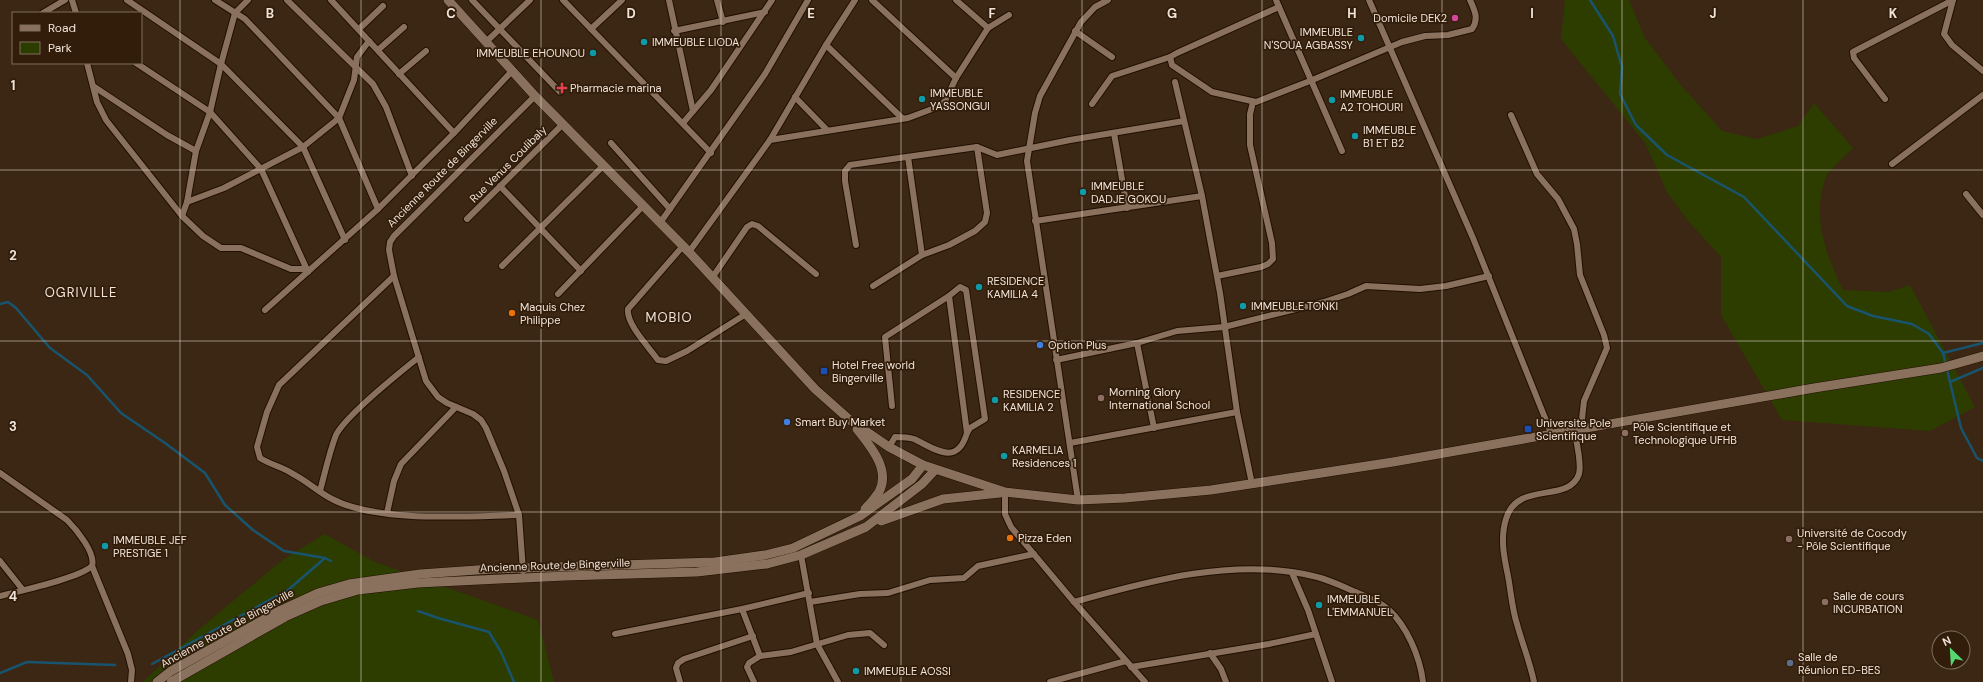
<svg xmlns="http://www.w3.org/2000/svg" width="1983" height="682" viewBox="0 0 1983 682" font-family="'DM Sans',sans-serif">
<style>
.green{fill:#2d3d00}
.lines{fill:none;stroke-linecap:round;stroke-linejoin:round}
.stream{stroke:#19546e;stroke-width:2.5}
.street-casing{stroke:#210f00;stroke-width:8}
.secondary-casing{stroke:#210f00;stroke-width:10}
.street{stroke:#89715d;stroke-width:6}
.secondary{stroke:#89715d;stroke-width:9}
.grid{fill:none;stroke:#f1e3d8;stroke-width:1;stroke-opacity:0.55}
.hotel-dot{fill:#d1479c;stroke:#311d0a;stroke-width:1.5}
.culture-dot{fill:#0f9aa8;stroke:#311d0a;stroke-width:1.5}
.health-dot{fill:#e0444e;stroke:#311d0a;stroke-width:1.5}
.food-dot{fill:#e8710a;stroke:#311d0a;stroke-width:1.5}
.shop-dot{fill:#3f7fe0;stroke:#311d0a;stroke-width:1.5}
.transit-dot{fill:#1a4fb4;stroke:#311d0a;stroke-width:1.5}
.education-dot{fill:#8d6e63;stroke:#311d0a;stroke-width:1.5}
.service-dot{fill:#5c6f8a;stroke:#311d0a;stroke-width:1.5}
.labels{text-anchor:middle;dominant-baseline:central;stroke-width:3.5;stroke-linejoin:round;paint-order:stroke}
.poi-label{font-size:11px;fill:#f1e3d8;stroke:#311d0a;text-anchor:start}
.street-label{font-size:11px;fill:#f1e3d8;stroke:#311d0a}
.quarter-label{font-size:13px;letter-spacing:1px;fill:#f1e3d8;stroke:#311d0a}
.grid-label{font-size:13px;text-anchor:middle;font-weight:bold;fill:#f1e3d8;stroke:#311d0a;stroke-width:3.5;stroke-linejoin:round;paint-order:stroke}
</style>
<rect width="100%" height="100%" fill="#3b2714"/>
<g class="green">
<path d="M1565,0H1629L1645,38L1680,84L1722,131L1757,139L1798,126L1814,103L1853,148C1846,155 1830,169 1826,177C1811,215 1826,255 1843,290L1888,292L1910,285L1975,407L1930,431L1782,420L1721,315V257L1688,221L1667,192L1645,143L1561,39Z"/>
<path d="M325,534L375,562L538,620L554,682H143L198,630L285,558Z"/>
</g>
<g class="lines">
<g class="stream">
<path d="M1590,0L1613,36L1622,67L1620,94L1636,125L1667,155L1744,197L1847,306L1873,316L1912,324L1929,334L1943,353L1961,428L1977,458L1983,461"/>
<path d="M0,304L8,302L16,308L50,348L87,375L121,413L165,443L205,473L225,505L253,530L284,551L325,558"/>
<path d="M1943,353L1983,343"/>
<path d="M1950,382L1983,368"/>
<path d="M418,611L438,618L489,632L501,652L514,682"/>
<path d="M152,664L288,590L325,558L331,561"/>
<path d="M0,673L27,662L115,665"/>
</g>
<defs>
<g id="street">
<path d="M72,0L76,13"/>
<path d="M127,0L221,64L303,147L345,240"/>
<path d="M215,0L245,19L339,118L378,209"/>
<path d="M287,0L373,84L386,107L412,176"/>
<path d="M331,0L454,133"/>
<path d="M472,0L560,92"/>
<path d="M563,0L711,153"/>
<path d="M669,0L693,111"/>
<path d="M717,0L723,22"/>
<path d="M872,0L956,78"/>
<path d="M956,0L988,28"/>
<path d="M1276,0L1342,151"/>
<path d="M1369,0L1473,238L1551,433"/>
<path d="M1953,0L1944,34L1952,45L1983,71"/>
<path d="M1279,7L1177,53L1170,57L1172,65L1212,92L1256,102L1310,81L1402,42L1425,36L1448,35L1472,29C1479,19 1475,11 1470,0"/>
<path d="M43,13L65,0"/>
<path d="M359,29L383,6"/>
<path d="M591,29L622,0"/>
<path d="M674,31L765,12"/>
<path d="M1075,31L1112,57"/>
<path d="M487,41L530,0"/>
<path d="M826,45L902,118"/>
<path d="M378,50L404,27"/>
<path d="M87,63L97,102L106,120L182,216L203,236L221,248H241L291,269H307"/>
<path d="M136,63L210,112L261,169L308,272"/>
<path d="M399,74L426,51"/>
<path d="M1175,82L1202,196L1220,293L1237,412L1252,484"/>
<path d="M93,86L167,135L196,151"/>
<path d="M795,97L827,130"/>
<path d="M1885,99L1854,58L1853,52L1953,0"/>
<path d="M1092,104L1112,76L1170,57"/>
<path d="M1511,115L1537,174L1558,199L1574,229L1577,244L1580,275L1604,335L1607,348L1584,401L1581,428"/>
<path d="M683,123L711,90L772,0"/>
<path d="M1114,133L1127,208"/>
<path d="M770,140L908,118L940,106L945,101L956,78L988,28L1009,15"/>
<path d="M611,143L670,209"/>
<path d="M908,157L922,255"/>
<path d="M1892,164L1983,95"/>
<path d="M500,186L581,271"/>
<path d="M1966,194L1983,215"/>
<path d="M187,202L224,188L303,147L339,118L354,80L357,57L369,41"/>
<path d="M182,216L187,202L196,151L210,112L221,64L235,13L248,0"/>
<path d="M467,219L563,124"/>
<path d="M1035,221L1202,196"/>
<path d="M660,223L765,74L808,0"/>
<path d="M856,245L845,181V171L850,165L977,147L997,155L1070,140L1184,121"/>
<path d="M683,246L628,309C626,324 649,347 658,360L666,361L687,351L746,314"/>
<path d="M689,252L770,140L826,45L855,0"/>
<path d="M502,266L604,165"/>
<path d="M394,276L279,385L267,412L257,447L260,458C271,465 283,467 293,474C307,481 318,492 332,499C377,523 468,516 519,515"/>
<path d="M1217,276L1261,267L1268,264L1273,259L1272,243L1250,145V114L1253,102"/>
<path d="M712,278L747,227L752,224L758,226L816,274"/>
<path d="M873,286L922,255L949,245L975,231L985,222L987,213L977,147"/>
<path d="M558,294L644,205"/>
<path d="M949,296L960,287L966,290L985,419L970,428L967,433"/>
<path d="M265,310L378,209L454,133L513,70"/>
<path d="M1137,343L1154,428"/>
<path d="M1056,360L1137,343L1177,331L1224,327L1324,302L1348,294L1366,286L1420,289L1446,286L1489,276"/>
<path d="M1070,443L1237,412"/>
<path d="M889,447L895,437C901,437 908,437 914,439C935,449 957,467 967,433L949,296L885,337L892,406"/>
<path d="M0,473L67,520C76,529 96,553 92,566L128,654L132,670L131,682"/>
<path d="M320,491C325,473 329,453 336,435C346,415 399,373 419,357"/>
<path d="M1005,492V514L1011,527L1074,602L1145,682"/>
<path d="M1078,500L1027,161L1035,113L1040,96L1081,22L1095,7L1108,0"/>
<path d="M387,513L394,481L401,464L456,407"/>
<path d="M801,555L817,644L838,682"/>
<path d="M0,561L23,590"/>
<path d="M523,571L519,515L504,471L486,428L481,420L473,414L447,403L438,397L426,381L394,276L389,250L390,242L394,236L535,96"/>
<path d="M1292,573L1308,610L1332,682"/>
<path d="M0,596C19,591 80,578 92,566"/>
<path d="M810,602L860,594L888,593L930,580L964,578L978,566L1034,554"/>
<path d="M1074,602C1148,581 1235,557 1313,576C1327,579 1340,585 1353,591C1365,596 1378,601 1388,609C1407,626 1420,657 1423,682"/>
<path d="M742,609L760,656"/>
<path d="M615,634L742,609L809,593"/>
<path d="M1210,653L1221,669L1226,682"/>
<path d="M1131,667L1269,644L1316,634"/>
<path d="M680,682L676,668L678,663L684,659L753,636"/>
<path d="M754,682L747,667L749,663L760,656L791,652L848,635L870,633L884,645"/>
<path d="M1050,682L1126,661"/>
<path d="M1534,682C1530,662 1522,643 1517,624C1512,609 1511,592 1508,576C1504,557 1500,538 1506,519C1517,480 1569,504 1579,474C1582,463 1576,440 1574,429"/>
</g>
<g id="secondary">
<path d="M448,0L535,96L689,252L815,389L851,421L889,447L923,465L1005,492L1078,500L1125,498L1211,490L1393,462L1814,388L1941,368L1983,356"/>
<path d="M857,429C870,446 891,469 879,492C875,498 870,504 865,509"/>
<path d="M881,521L943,499L1000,493"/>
<path d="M157,682L171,671L281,610L318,593L349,584L420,574L491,569L715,562L765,555L793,548L860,516L912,479L923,465"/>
<path d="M171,682L285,617L321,601L358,590L418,583L565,576L697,572L767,564L801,555L866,527L922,484L935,470"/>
</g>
</defs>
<use href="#street" class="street-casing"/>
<use href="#secondary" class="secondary-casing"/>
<use href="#street" class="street"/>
<use href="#secondary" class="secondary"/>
</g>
<path class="grid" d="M180,0V682M361,0V682M541,0V682M721,0V682M901,0V682M1082,0V682M1262,0V682M1442,0V682M1622,0V682M1803,0V682M0,170H1983M0,341H1983M0,512H1983"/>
<circle class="hotel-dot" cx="1455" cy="18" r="4"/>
<g class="culture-dot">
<circle cx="1361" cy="38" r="4"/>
<circle cx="644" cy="42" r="4"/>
<circle cx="593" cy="53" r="4"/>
<circle cx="922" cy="99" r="4"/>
<circle cx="1332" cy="100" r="4"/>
<circle cx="1355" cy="136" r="4"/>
<circle cx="1083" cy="192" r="4"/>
<circle cx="979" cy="287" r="4"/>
<circle cx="1243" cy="306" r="4"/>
<circle cx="995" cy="400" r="4"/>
<circle cx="1004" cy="456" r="4"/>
<circle cx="105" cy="546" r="4"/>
<circle cx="1319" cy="605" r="4"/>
<circle cx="856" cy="671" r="4"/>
</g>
<path class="health-dot" d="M560 82h4v4h4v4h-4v4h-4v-4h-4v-4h4z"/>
<g class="food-dot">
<circle cx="512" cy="313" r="4"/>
<circle cx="1010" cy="538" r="4"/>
</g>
<g class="shop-dot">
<circle cx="1040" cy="345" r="4"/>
<circle cx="787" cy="422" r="4"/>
</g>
<g class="transit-dot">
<rect x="820" y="367" width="8" height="8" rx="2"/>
<rect x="1524" y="425" width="8" height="8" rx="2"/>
</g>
<g class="education-dot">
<circle cx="1101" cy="398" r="4"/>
<circle cx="1625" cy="433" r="4"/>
<circle cx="1789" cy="539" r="4"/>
<circle cx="1825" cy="602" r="4"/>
</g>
<circle class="service-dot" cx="1790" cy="663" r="4"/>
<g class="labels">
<g class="poi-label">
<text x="1447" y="18" text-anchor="end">Domicile DEK2</text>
<text x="1353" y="32" text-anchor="end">IMMEUBLE<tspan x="1353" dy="13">N'SOUA AGBASSY</tspan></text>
<text x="652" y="42">IMMEUBLE LIODA</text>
<text x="585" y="53" text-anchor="end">IMMEUBLE EHOUNOU</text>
<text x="570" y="88">Pharmacie marina</text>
<text x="930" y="93">IMMEUBLE<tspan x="930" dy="13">YASSONGUI</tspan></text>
<text x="1340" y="94">IMMEUBLE<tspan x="1340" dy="13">A2 TOHOURI</tspan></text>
<text x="1363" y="130">IMMEUBLE<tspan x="1363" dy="13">B1 ET B2</tspan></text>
<text x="1091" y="186">IMMEUBLE<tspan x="1091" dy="13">DADJE GOKOU</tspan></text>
<text x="987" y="281">RESIDENCE<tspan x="987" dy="13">KAMILIA 4</tspan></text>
<text x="1251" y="306">IMMEUBLE TONKI</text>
<text x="520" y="307">Maquis Chez<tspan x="520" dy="13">Philippe</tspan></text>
<text x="1048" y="345">Option Plus</text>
<text x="832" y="365">Hotel Free world<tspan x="832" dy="13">Bingerville</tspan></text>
<text x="1109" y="392">Morning Glory<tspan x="1109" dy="13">International School</tspan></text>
<text x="1003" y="394">RESIDENCE<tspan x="1003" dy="13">KAMILIA 2</tspan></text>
<text x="795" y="422">Smart Buy Market</text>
<text x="1536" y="423">Universite Pole<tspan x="1536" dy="13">Scientifique</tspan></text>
<text x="1633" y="427">Pôle Scientifique et<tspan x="1633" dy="13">Technologique UFHB</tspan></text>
<text x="1012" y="450">KARMELIA<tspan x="1012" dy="13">Residences 1</tspan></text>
<text x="1797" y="533">Université de Cocody<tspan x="1797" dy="13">- Pôle Scientifique</tspan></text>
<text x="1018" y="538">Pizza Eden</text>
<text x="113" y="540">IMMEUBLE JEF<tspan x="113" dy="13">PRESTIGE 1</tspan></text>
<text x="1833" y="596">Salle de cours<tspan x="1833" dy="13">INCURBATION</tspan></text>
<text x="1327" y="599">IMMEUBLE<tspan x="1327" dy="13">L'EMMANUEL</tspan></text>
<text x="1798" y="657">Salle de<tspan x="1798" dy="13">Réunion ED-BES</tspan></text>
<text x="864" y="671">IMMEUBLE AOSSI</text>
</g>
<g class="street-label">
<text transform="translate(508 164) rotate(-45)">Rue Venus Coulibaly</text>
<text transform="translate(442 172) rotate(-45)">Ancienne Route de Bingerville</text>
<text transform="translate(555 565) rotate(-2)">Ancienne Route de Bingerville</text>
<text transform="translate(227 628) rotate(-29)">Ancienne Route de Bingerville</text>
</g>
<g class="quarter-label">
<text x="81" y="292">OGRIVILLE</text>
<text x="669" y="317">MOBIO</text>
</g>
</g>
<g class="grid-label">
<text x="270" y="18">B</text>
<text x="451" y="18">C</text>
<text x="631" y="18">D</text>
<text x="811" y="18">E</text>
<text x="992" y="18">F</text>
<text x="1172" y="18">G</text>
<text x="1352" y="18">H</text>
<text x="1532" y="18">I</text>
<text x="1713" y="18">J</text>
<text x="1893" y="18">K</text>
<text x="13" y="90">1</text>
<text x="13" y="260">2</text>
<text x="13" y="431">3</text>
<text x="13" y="601">4</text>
</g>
<rect x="12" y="12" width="130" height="52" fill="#311d0a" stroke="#7e6c5c"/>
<rect x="20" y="25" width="20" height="6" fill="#89715d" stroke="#7e6c5c"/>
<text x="48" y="32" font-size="12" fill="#f1e3d8">Road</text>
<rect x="20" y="42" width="20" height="12" fill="#2d3d00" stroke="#7e6c5c"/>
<text x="48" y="52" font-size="12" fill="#f1e3d8">Park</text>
<g transform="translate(1951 650) rotate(335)"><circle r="19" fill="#311d0a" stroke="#7e6c5c"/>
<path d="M0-3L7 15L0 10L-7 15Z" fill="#56d671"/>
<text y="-6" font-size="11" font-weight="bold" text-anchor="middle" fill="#f1e3d8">N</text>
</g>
</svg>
